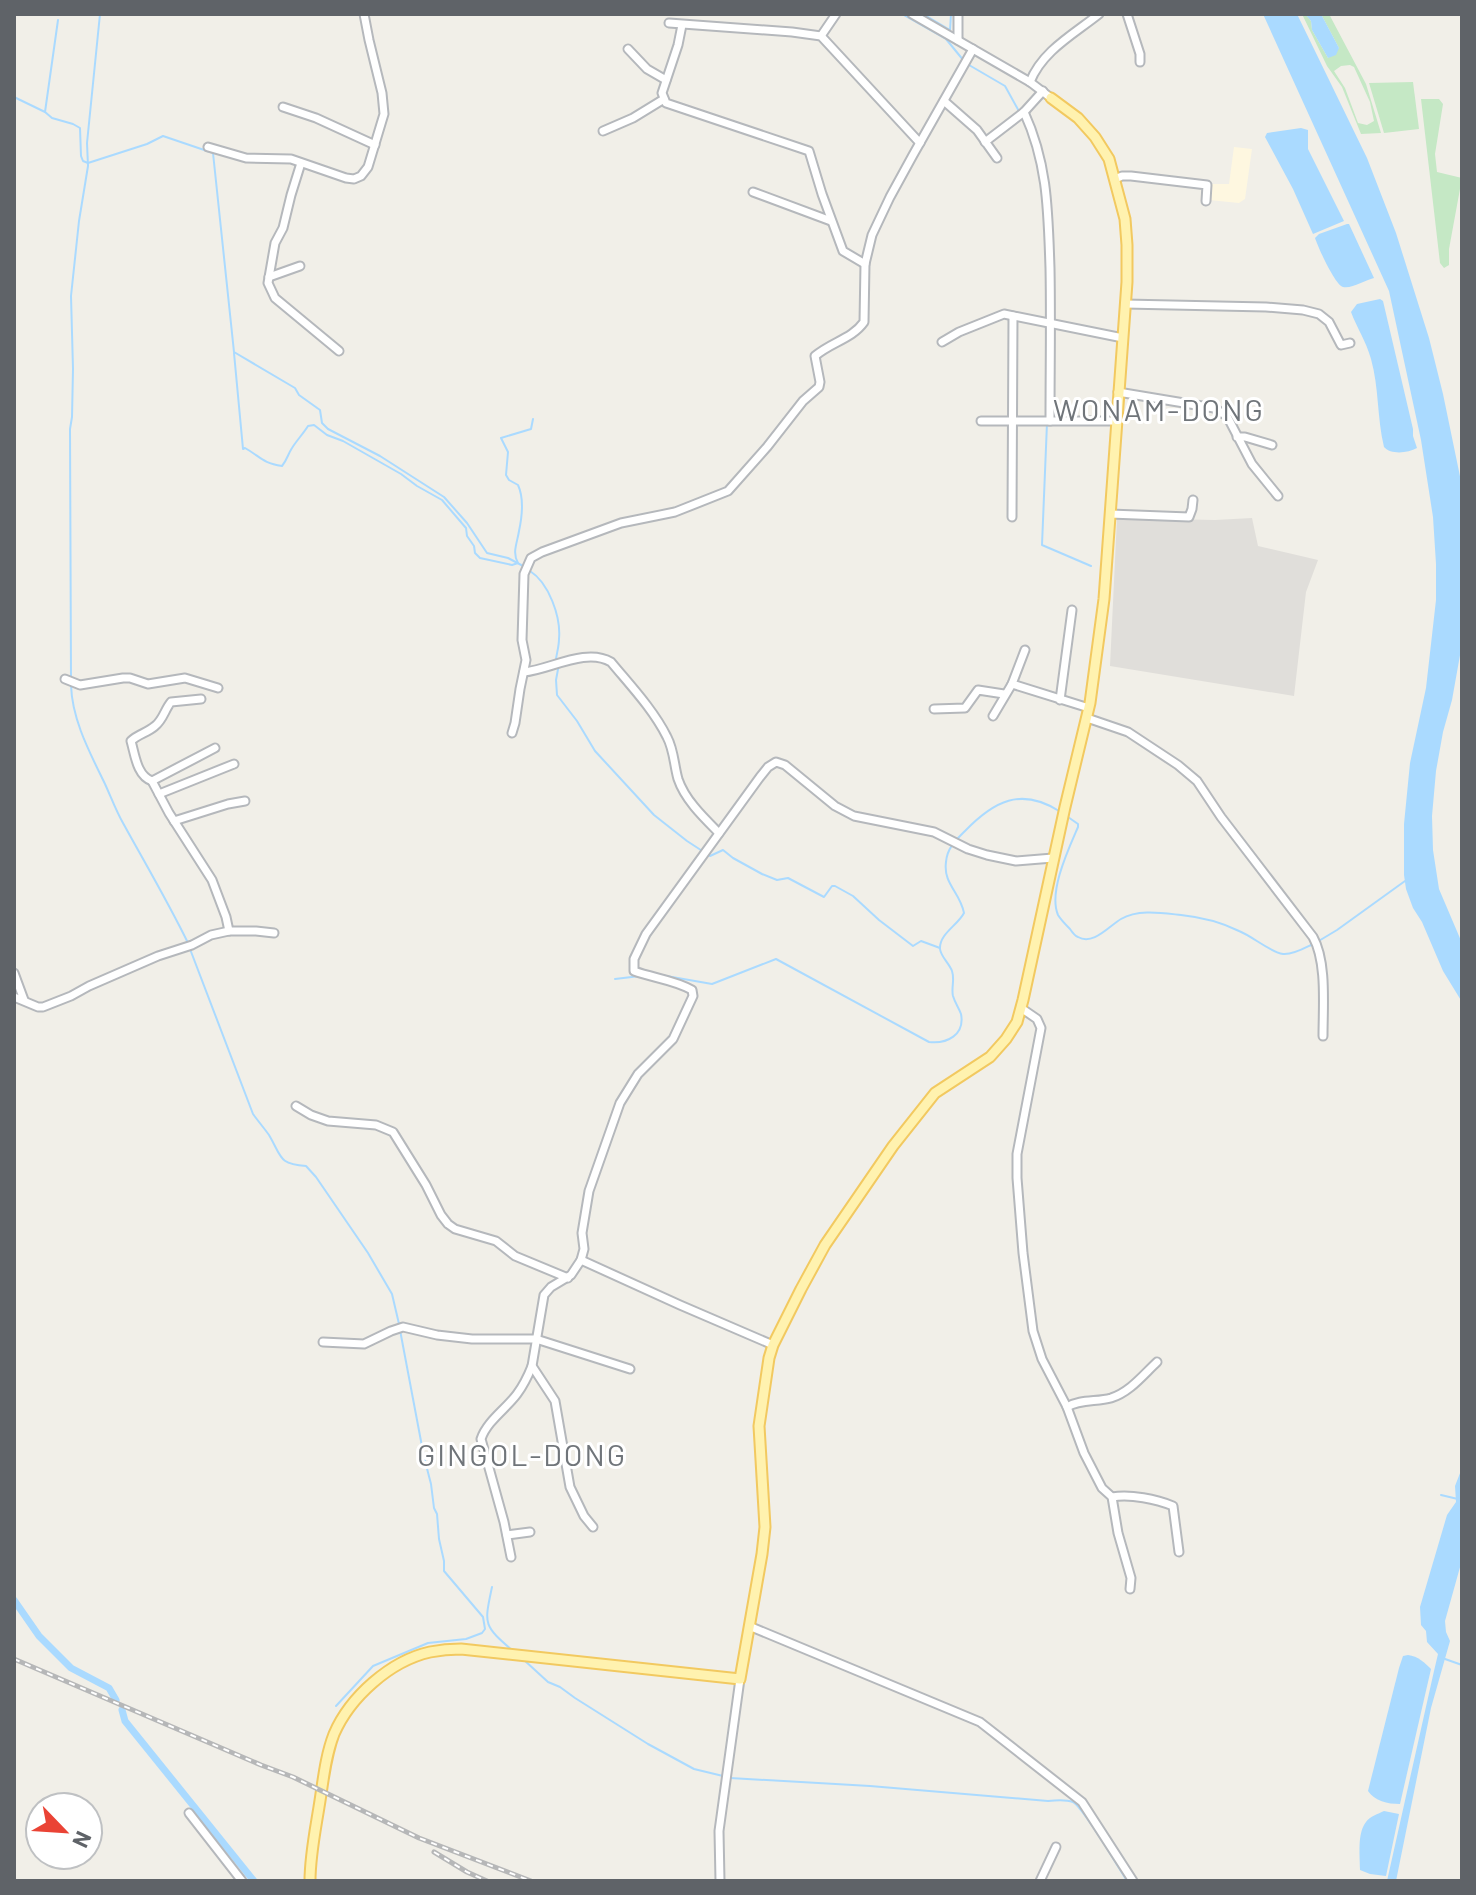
<svg xmlns="http://www.w3.org/2000/svg" width="1476" height="1895" viewBox="0 0 1476 1895" font-family="Barlow,sans-serif">
<style>
.commercial{fill:#fef7e0}
.industrial{fill:#e0deda}
.green{fill:#c5e8c5;fill-rule:evenodd}
.water{fill:#aadaff}
.lines{fill:none;stroke-linecap:round;stroke-linejoin:round}
.stream{stroke:#aadaff;stroke-width:2}
.canal{stroke:#aadaff;stroke-width:7}
.minor-casing{stroke:#b5b8bc;stroke-width:11}
.major-casing{stroke:#f2c960;stroke-width:13}
.minor{stroke:#fff;stroke-width:7}
.major{stroke:#fff2af;stroke-width:9}
.rail-casing{stroke:#b6b7b8;stroke-width:5}
.rail{stroke:#fff;stroke-width:2;stroke-dasharray:6;stroke-linecap:butt}
.labels{text-anchor:middle;dominant-baseline:central;stroke-width:6;stroke-linejoin:round;paint-order:stroke}
.quarter-label{font-size:30px;letter-spacing:2px;fill:#70757a;stroke:#fff}
</style>
<rect width="100%" height="100%" fill="#f1efe8"/>
<path class="commercial" d="M1234,147L1252,149L1245,199L1239,203L1209,200L1210,184H1229Z"/>
<path class="industrial" d="M1117,518L1215,520L1252,518L1258,546L1318,560L1306,592L1294,696L1110,666Z"/>
<g class="green">
<path d="M1302,14H1305L1311,21L1312,30L1328,58L1339,48L1321,14H1329L1366,84L1381,133L1361,134L1342,87L1327,66ZM1350,65L1354,67L1370,102L1374,121L1367,125L1358,123L1345,88L1334,71L1341,66Z"/>
<path d="M1413,82L1419,129L1384,133L1369,83Z"/>
<path d="M1421,99H1439L1443,104L1435,154L1437,172L1462,178L1449,249V265L1444,268L1440,263Z"/>
</g>
<g class="water">
<path d="M1263,14H1297L1367,158L1396,233L1429,338L1443,394L1462,486V644L1452,700L1443,732L1436,771L1432,816L1433,850L1439,889L1462,943V1002L1443,971L1422,922L1413,908L1406,889L1404,875V824L1410,763L1426,688L1436,600V564L1433,517L1421,440L1389,291Z"/>
<path d="M1305,14H1321L1339,48L1336,55L1328,58L1312,30L1311,21Z"/>
<path d="M1301,128L1308,130V149L1344,221L1313,234L1293,189L1265,137L1267,133Z"/>
<path d="M1347,224H1349L1374,278C1365,280 1352,289 1343,287C1335,285 1318,247 1315,238L1319,234Z"/>
<path d="M1380,299L1383,301L1413,429V436L1417,448C1408,453 1391,455 1384,447C1377,418 1379,387 1371,359C1366,341 1357,328 1351,312L1357,304Z"/>
<path d="M1462,1468V1560L1445,1621L1446,1632L1450,1641L1431,1708L1396,1881H1387L1434,1671L1438,1654L1427,1642L1426,1631L1421,1625L1420,1607L1447,1515L1456,1502L1455,1486Z"/>
<path d="M1408,1655C1418,1656 1425,1663 1431,1669L1400,1804C1387,1804 1375,1801 1368,1791L1399,1668L1403,1656Z"/>
<path d="M1384,1811L1399,1814L1386,1876L1370,1874L1360,1870C1360,1856 1357,1833 1366,1822C1370,1816 1378,1814 1384,1811Z"/>
</g>
<g class="lines">
<g class="stream">
<path d="M902,14L946,39L964,61"/>
<path d="M923,14L950,30L951,14"/>
<path d="M969,65L1005,86L1026,124"/>
<path d="M14,97L45,112L52,118L73,124L80,128L81,156L83,161L88,163L147,144L163,136L213,153L234,352L295,388L299,395L320,410L322,423L328,429L380,456L444,497L467,523L487,553L508,558L525,567"/>
<path d="M45,112L58,20"/>
<path d="M234,353L243,449L245,448C261,457 262,463 282,466C287,460 288,454 292,448C297,440 303,434 308,426L314,425L327,435L343,441L401,474L417,486L442,500L466,528L467,536L474,546L475,553L480,558L512,565L518,563C512,552 517,544 519,531C522,517 524,498 518,485L509,480L506,475L508,452L501,438L531,429L533,419"/>
<path d="M1047,423L1042,545L1091,566"/>
<path d="M530,571C549,583 561,617 559,639C559,646 557,652 556,659L559,664L556,680L557,695L577,721L595,751L654,815L687,841L710,856L723,850L733,858L762,874L777,880L788,878L824,897L832,886H835L853,896L879,920L913,946L921,941L940,948"/>
<path d="M71,678L70,429L72,417L73,369L71,296L79,221L88,166L87,143L100,14"/>
<path d="M71,685C72,720 90,753 105,784C111,797 116,811 123,823C145,863 168,902 188,943"/>
<path d="M1068,817L1078,824V827C1069,848 1048,892 1058,915C1061,920 1066,925 1070,929C1072,932 1075,936 1078,937C1093,946 1109,926 1121,919C1138,909 1162,913 1181,915C1200,917 1221,922 1239,931C1252,936 1270,952 1283,954C1292,955 1303,949 1311,945"/>
<path d="M1317,942L1337,930L1405,881"/>
<path d="M190,949L253,1114C258,1121 264,1128 269,1135C282,1157 278,1164 306,1166L316,1177L368,1253L392,1294L399,1324"/>
<path d="M655,974L712,984L776,959L929,1042C947,1044 965,1035 961,1014C959,1008 955,1003 953,996C951,988 955,980 952,971C949,963 941,957 940,949C939,934 958,925 964,913C960,892 943,884 946,862C947,848 956,840 965,831C994,801 1021,787 1059,811"/>
<path d="M615,979L640,976"/>
<path d="M1441,1495L1462,1500"/>
<path d="M492,1587C484,1625 483,1625 513,1651"/>
<path d="M1445,1659L1462,1665"/>
<path d="M524,1660L548,1682L560,1687L575,1698L648,1744L694,1769L723,1776"/>
<path d="M336,1706L373,1666L428,1643L466,1639L482,1633L485,1629L483,1617L444,1571V1561L439,1539L437,1514L434,1508L431,1484L424,1457L400,1330"/>
<path d="M730,1778L870,1786L1048,1801C1056,1800 1065,1799 1073,1802C1083,1807 1119,1868 1127,1881"/>
</g>
<g class="canal">
<path d="M14,1600L39,1636L71,1668L109,1688L116,1700"/>
<path d="M122,1710L125,1721L254,1881"/>
</g>
<defs>
<g id="minor">
<path d="M912,14L1030,82L1051,98"/>
<path d="M1127,14L1140,54V62"/>
<path d="M669,23L792,32L821,36L920,143"/>
<path d="M682,25L678,45L662,93L666,103L809,151L822,194L843,251L865,264"/>
<path d="M821,36L836,14"/>
<path d="M958,40V14"/>
<path d="M628,49L647,69L666,80"/>
<path d="M1030,82C1042,51 1074,34 1099,14"/>
<path d="M944,101L977,130L997,158"/>
<path d="M283,107L316,118L375,145"/>
<path d="M1024,112C1048,164 1048,212 1050,268C1051,319 1050,370 1050,421"/>
<path d="M603,131L633,118L664,99"/>
<path d="M985,142L1024,112L1043,91"/>
<path d="M208,147L246,158L291,159L346,178L354,179L361,176L368,167L384,114L382,93L369,40L364,14"/>
<path d="M301,163L291,195L283,228L275,243L268,283L275,298L339,351"/>
<path d="M1115,179L1122,176H1131L1207,185L1206,201"/>
<path d="M753,192L831,221"/>
<path d="M269,277L300,266"/>
<path d="M1125,304L1266,307L1303,310L1319,314L1329,322L1341,345L1350,343"/>
<path d="M942,342L959,332L1004,314L1123,338"/>
<path d="M1118,392L1214,408L1227,416L1252,464L1278,496"/>
<path d="M981,421H1116"/>
<path d="M1237,437H1245L1272,445"/>
<path d="M1110,514L1189,517L1192,509L1193,500"/>
<path d="M1012,517L1013,316"/>
<path d="M524,672C549,670 586,647 611,662C630,685 653,709 667,737C674,750 674,765 678,779C685,800 704,818 719,833"/>
<path d="M65,679L80,685L123,678H130L148,684L185,678L218,688"/>
<path d="M1012,684L1089,708"/>
<path d="M201,699L171,702C165,709 163,720 155,726C147,733 138,734 131,741C135,755 137,776 152,781L215,748"/>
<path d="M1060,700L1072,610"/>
<path d="M934,709L965,708L978,690L1004,694"/>
<path d="M993,716L1012,684L1025,650"/>
<path d="M1087,718L1128,732L1178,765L1197,781L1221,817L1313,937C1327,962 1323,1006 1323,1036"/>
<path d="M512,733L515,723L520,689L526,660L522,640L524,574L531,558L542,552L621,523L675,512L728,491L767,447L803,401L819,387L820,382L815,356C831,342 852,339 864,322L865,264L872,235L890,197L913,155L973,49"/>
<path d="M152,781L169,813L212,880L226,917L229,931"/>
<path d="M159,794L234,764"/>
<path d="M174,821L228,804L245,801"/>
<path d="M14,973L24,1000"/>
<path d="M14,997L38,1007H43L71,996L89,986L158,956L192,945L211,935L229,931H256L274,933"/>
<path d="M1021,1008L1037,1019L1041,1028L1017,1154V1178L1023,1253L1033,1331L1042,1359L1067,1407L1084,1453L1102,1488L1112,1497L1118,1533L1131,1578L1130,1589"/>
<path d="M296,1106L311,1115L328,1121L376,1125L393,1132L426,1185L441,1215L448,1224L455,1229L496,1241L515,1256L568,1278"/>
<path d="M581,1260L680,1305L773,1345"/>
<path d="M323,1342L364,1344L391,1331L403,1327L437,1335L472,1339H536L630,1369"/>
<path d="M1067,1407C1080,1399 1097,1402 1111,1398C1130,1392 1143,1375 1157,1362"/>
<path d="M1112,1497C1131,1494 1156,1499 1173,1506L1179,1552"/>
<path d="M593,1527L584,1516L570,1487L555,1401L532,1366L544,1295L551,1287L571,1275L581,1260L584,1249L582,1233L589,1191L620,1103L638,1074L673,1039L693,996L692,990C675,980 653,978 634,971V959L646,934L760,777L768,767L776,762L785,765L835,806L854,816L934,832L968,849L987,855L1016,861L1053,858"/>
<path d="M507,1535L530,1532"/>
<path d="M511,1557L504,1522L481,1439C487,1421 506,1409 517,1394C523,1386 528,1376 532,1366"/>
<path d="M749,1626L980,1722L1082,1802L1133,1881"/>
<path d="M189,1813L242,1881"/>
<path d="M720,1881L719,1831L740,1679"/>
<path d="M1040,1881L1056,1847"/>
</g>
<path id="major" d="M310,1881C310,1856 315,1832 319,1807C323,1783 325,1757 334,1734C350,1697 390,1661 430,1652C440,1650 450,1649 461,1649L740,1679L762,1554L765,1527L759,1426L769,1358L773,1345L801,1289L825,1245L893,1146L935,1093L990,1057L1006,1039L1017,1022L1023,1000L1065,807L1090,703L1104,599L1127,282V245L1125,219L1109,159L1095,137L1078,118L1051,98"/>
</defs>
<use href="#minor" class="minor-casing"/>
<use href="#major" class="major-casing"/>
<use href="#minor" class="minor"/>
<use href="#major" class="major"/>
<defs>
<g id="rail">
<path d="M14,1659L261,1765L293,1777L419,1838L531,1881"/>
<path d="M434,1852L467,1872L487,1881"/>
</g>
</defs>
<use href="#rail" class="rail-casing"/>
<use href="#rail" class="rail"/>
</g>
<g class="labels">
<g class="quarter-label">
<text x="1159" y="409">WONAM-DONG</text>
<text x="522" y="1454">GINGOL-DONG</text>
</g>
</g>
<rect width="1476" height="1895" fill="none" stroke="#5f6368" stroke-width="32"/>
<g transform="translate(64 1831) rotate(115)"><circle r="38" fill="#ffffff" stroke="#bfc1c3" stroke-width="2"/>
<path d="M0-6L14 30L0 20L-14 30Z" fill="#ea4335"/>
<text y="-12" font-size="22" font-weight="bold" text-anchor="middle" fill="#5f6368">N</text>
</g>
</svg>
